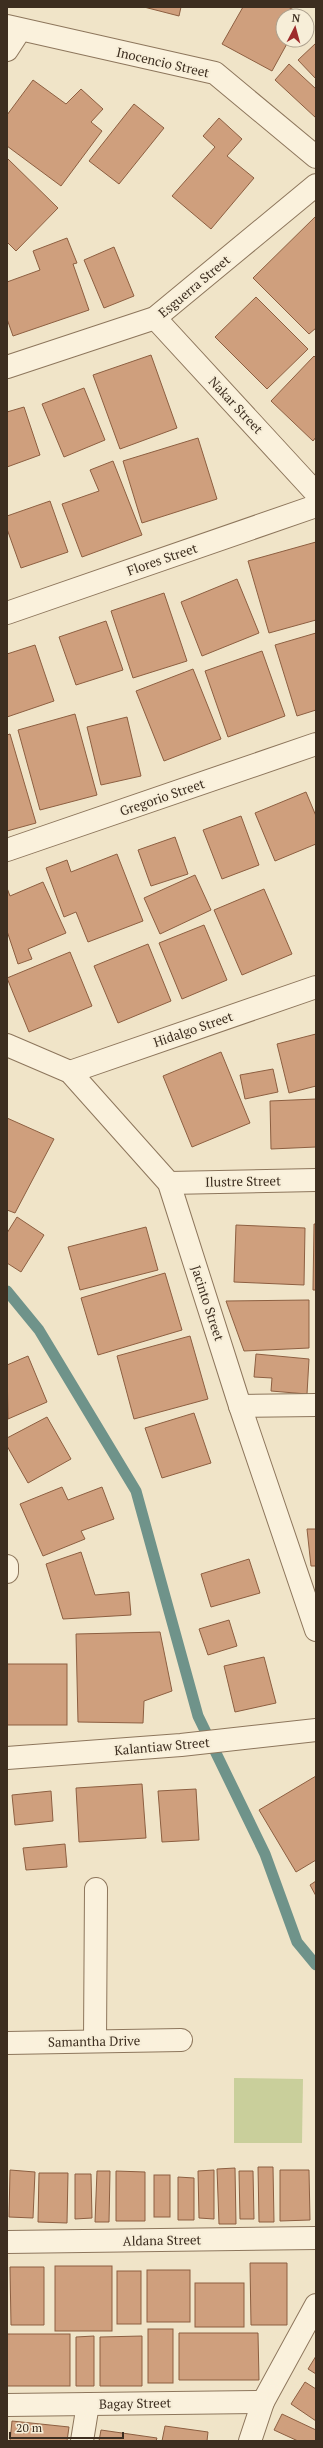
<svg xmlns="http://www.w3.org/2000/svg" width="323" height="2448" viewBox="0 0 323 2448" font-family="'PT Serif',serif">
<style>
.green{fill:#c9cf9b}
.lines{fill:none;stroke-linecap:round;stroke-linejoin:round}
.stream{stroke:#6f938a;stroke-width:11}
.building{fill:#cf9f7d;stroke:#8d5f41}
.street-casing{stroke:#8d765c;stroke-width:24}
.street{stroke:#faf1dc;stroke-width:22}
.labels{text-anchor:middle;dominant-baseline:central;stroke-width:4;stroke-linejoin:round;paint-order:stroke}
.street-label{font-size:13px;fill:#3d2e20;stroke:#f7eed8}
</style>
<rect width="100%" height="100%" fill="#f0e4c8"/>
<path class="green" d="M234,2078L303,2079L302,2143H234Z"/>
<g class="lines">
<path class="stream" d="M7,1291L39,1330L136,1491L198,1716L265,1854L297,1942L316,1965"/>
</g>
<g class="building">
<path d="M144,7H181L179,16Z"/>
<path d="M243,7H288L302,14L283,16V40H289L272,71L222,44Z"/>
<path d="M316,43V79L298,60Z"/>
<path d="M289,64L316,89V118L275,80Z"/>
<path d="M33,80L66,104L81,89L103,109L91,122L102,131L61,186L7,146V115Z"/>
<path d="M134,104L164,128L119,184L89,161Z"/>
<path d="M219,118L242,139L227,156L254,178L211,229L172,196L215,147L203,136Z"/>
<path d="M7,158L58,208L16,251L7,242Z"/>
<path d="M316,216V328L309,334L253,278Z"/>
<path d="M67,238L77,263L73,264L89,310L13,336L7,319V282L40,270L33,251Z"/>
<path d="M114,247L134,296L104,308L84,260Z"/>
<path d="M256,297L308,349L267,389L215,337Z"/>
<path d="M151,355L177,428L120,449L93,375Z"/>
<path d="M314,356L316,358V437L313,441L271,401Z"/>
<path d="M84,388L105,440L64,457L42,404Z"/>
<path d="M24,407L40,455L7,467V412Z"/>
<path d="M198,438L217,499L142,523L123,461Z"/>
<path d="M113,461L142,535L82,557L62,504L99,491L90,470Z"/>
<path d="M50,501L68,552L21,568L7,529V516Z"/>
<path d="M316,542V620L269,633L248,561Z"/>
<path d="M237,579L259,633L202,656L181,602Z"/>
<path d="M164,593L187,661L133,678L111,611Z"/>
<path d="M106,621L123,670L76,685L59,637Z"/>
<path d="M316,633V710L297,716L275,645Z"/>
<path d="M35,645L54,701L7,717V654Z"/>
<path d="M262,651L285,716L228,737L205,671Z"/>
<path d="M193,669L221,739L164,761L136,691Z"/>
<path d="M75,714L97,795L40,810L18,730Z"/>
<path d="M127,717L141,776L101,785L87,727Z"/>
<path d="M10,734L36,823L7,831V735Z"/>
<path d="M306,792L316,816V844L275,861L255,813Z"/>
<path d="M241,816L259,865L222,879L203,830Z"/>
<path d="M175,837L188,874L151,886L138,850Z"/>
<path d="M117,854L143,921L88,942L76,912L64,917L46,868L67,860L71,872Z"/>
<path d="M195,875L211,910L160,934L144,898Z"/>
<path d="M43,882L66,933L28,949L32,959L18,964L7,931V888L10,896Z"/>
<path d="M264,889L292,954L242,975L214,910Z"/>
<path d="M204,925L227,980L182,999L159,943Z"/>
<path d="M148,944L171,1001L118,1023L94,966Z"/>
<path d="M70,952L92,1006L29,1032L7,978Z"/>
<path d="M316,1034V1086L289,1093L277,1044Z"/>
<path d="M221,1052L250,1123L192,1147L163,1076Z"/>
<path d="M273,1069L278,1092L245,1099L240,1075Z"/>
<path d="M316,1099V1147L271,1149L270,1101Z"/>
<path d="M7,1118L54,1139L15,1213L7,1210Z"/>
<path d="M17,1217L44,1235L21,1272L7,1263V1233Z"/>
<path d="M314,1224H316V1290H313Z"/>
<path d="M236,1225L305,1228L304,1285L234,1282Z"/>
<path d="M146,1227L158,1270L80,1290L68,1247Z"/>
<path d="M165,1273L182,1330L98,1355L81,1298Z"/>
<path d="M309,1300V1348L244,1351L226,1301Z"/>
<path d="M190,1336L208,1399L134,1419L117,1356Z"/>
<path d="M256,1354L309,1359L307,1394L271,1391L272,1378L254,1377Z"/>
<path d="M28,1356L47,1402L8,1419L7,1365Z"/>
<path d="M194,1413L211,1463L162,1478L145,1428Z"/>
<path d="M47,1417L71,1459L28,1483L7,1446V1438Z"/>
<path d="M62,1487L68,1500L102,1487L114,1519L81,1531L85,1539L43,1556L20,1504Z"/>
<path d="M307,1529H316V1566H311Z"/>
<path d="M81,1552L95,1595L129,1592L131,1615L63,1619L46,1564Z"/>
<path d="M249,1559L260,1593L211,1607L201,1574Z"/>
<path d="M229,1620L237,1646L208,1655L199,1629Z"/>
<path d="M160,1632L172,1691L144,1701L143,1723L78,1722L76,1634Z"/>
<path d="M264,1657L276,1703L235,1712L224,1666Z"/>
<rect x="7" y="1664" width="60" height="61"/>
<path d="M316,1776V1860L296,1872L259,1810Z"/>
<path d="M142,1784L146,1838L79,1842L76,1788Z"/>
<path d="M196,1789L199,1840L162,1842L158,1791Z"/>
<path d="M51,1791L53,1821L15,1825L12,1795Z"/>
<path d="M65,1844L67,1867L26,1870L23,1848Z"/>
<path d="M316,1881V1896L310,1885Z"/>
<path d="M258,2167H273L274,2222H259Z"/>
<path d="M235,2168L236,2224H219L217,2169Z"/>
<path d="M10,2170L35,2172L33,2218L9,2217Z"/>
<path d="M214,2170V2219L199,2218L198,2171Z"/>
<path d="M280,2170H309L310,2220L280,2221Z"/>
<path d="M97,2171H110L109,2222H95Z"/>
<path d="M116,2171L145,2172V2221H116Z"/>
<path d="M239,2171H253L254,2219H240Z"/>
<path d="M39,2173H68L67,2223L38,2222Z"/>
<path d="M75,2174H91L92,2218L75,2219Z"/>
<rect x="154" y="2175" width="16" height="42"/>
<path d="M178,2177L194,2178V2220H178Z"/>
<path d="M250,2263H287V2325H251Z"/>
<rect x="55" y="2266" width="57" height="65"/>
<path d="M10,2267H44V2325H11Z"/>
<rect x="147" y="2270" width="43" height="52"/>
<rect x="117" y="2271" width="24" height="53"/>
<rect x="195" y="2283" width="49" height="44"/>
<rect x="148" y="2329" width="25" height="54"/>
<path d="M179,2333H258L259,2380H179Z"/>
<rect x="7" y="2334" width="63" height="52"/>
<path d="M94,2336V2386H76V2337Z"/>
<path d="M142,2336V2386H100V2337Z"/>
<path d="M316,2356V2374L308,2369Z"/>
<path d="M305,2382L316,2389V2421L291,2404Z"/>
<path d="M282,2414L316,2430V2441H298L274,2430Z"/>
<path d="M12,2421L69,2427L67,2441H10Z"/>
<path d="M165,2426L208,2432L207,2441H162Z"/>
<path d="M101,2430L157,2438L156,2441H99Z"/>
</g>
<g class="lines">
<defs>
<g id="street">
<path d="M7,26L215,73L316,157"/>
<path d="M7,50L20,30"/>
<path d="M155,318L316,493"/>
<path d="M7,367L155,318L316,185"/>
<path d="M7,613L316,506"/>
<path d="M7,850L316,744"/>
<path d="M7,1045L70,1072L169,1183L240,1406L316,1630"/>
<path d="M70,1072L316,987"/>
<path d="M169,1183L316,1180"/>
<path d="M240,1406L316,1405"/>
<path d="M7,1566V1572"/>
<path d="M7,1758L181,1745L316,1730"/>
<path d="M95,2041L96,1889"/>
<path d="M7,2043L181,2040"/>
<path d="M7,2242L316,2238"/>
<path d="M7,2405L263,2402"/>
<path d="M82,2441L88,2404"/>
<path d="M250,2441L263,2402L316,2305"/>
</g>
</defs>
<use href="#street" class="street-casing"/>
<use href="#street" class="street"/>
</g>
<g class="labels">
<g class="street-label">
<text transform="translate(163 62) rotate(13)">Inocencio Street</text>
<text transform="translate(194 286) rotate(-40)">Esguerra Street</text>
<text transform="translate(236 405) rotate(47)">Nakar Street</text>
<text transform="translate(162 559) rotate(-19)">Flores Street</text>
<text transform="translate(162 797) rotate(-19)">Gregorio Street</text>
<text transform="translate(193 1029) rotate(-19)">Hidalgo Street</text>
<text transform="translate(243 1181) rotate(-1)">Ilustre Street</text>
<text transform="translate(208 1303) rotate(72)">Jacinto Street</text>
<text transform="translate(162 1746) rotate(-5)">Kalantiaw Street</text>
<text transform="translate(94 2041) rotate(-1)">Samantha Drive</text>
<text transform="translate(162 2240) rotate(-1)">Aldana Street</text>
<text transform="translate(135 2403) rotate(-1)">Bagay Street</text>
</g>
</g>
<rect width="323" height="2448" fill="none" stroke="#3d2e20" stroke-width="16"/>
<g transform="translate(295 28) rotate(6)"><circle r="19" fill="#f7eed8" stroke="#ada18e"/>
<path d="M0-3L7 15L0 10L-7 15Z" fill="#9e2a2b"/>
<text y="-6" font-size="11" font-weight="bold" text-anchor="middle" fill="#3d2e20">N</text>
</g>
<path d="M10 2432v6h113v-6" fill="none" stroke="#3d2e20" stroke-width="2"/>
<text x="16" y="2432" font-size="12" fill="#3d2e20" stroke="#f7eed8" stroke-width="3" paint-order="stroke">20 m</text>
</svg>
